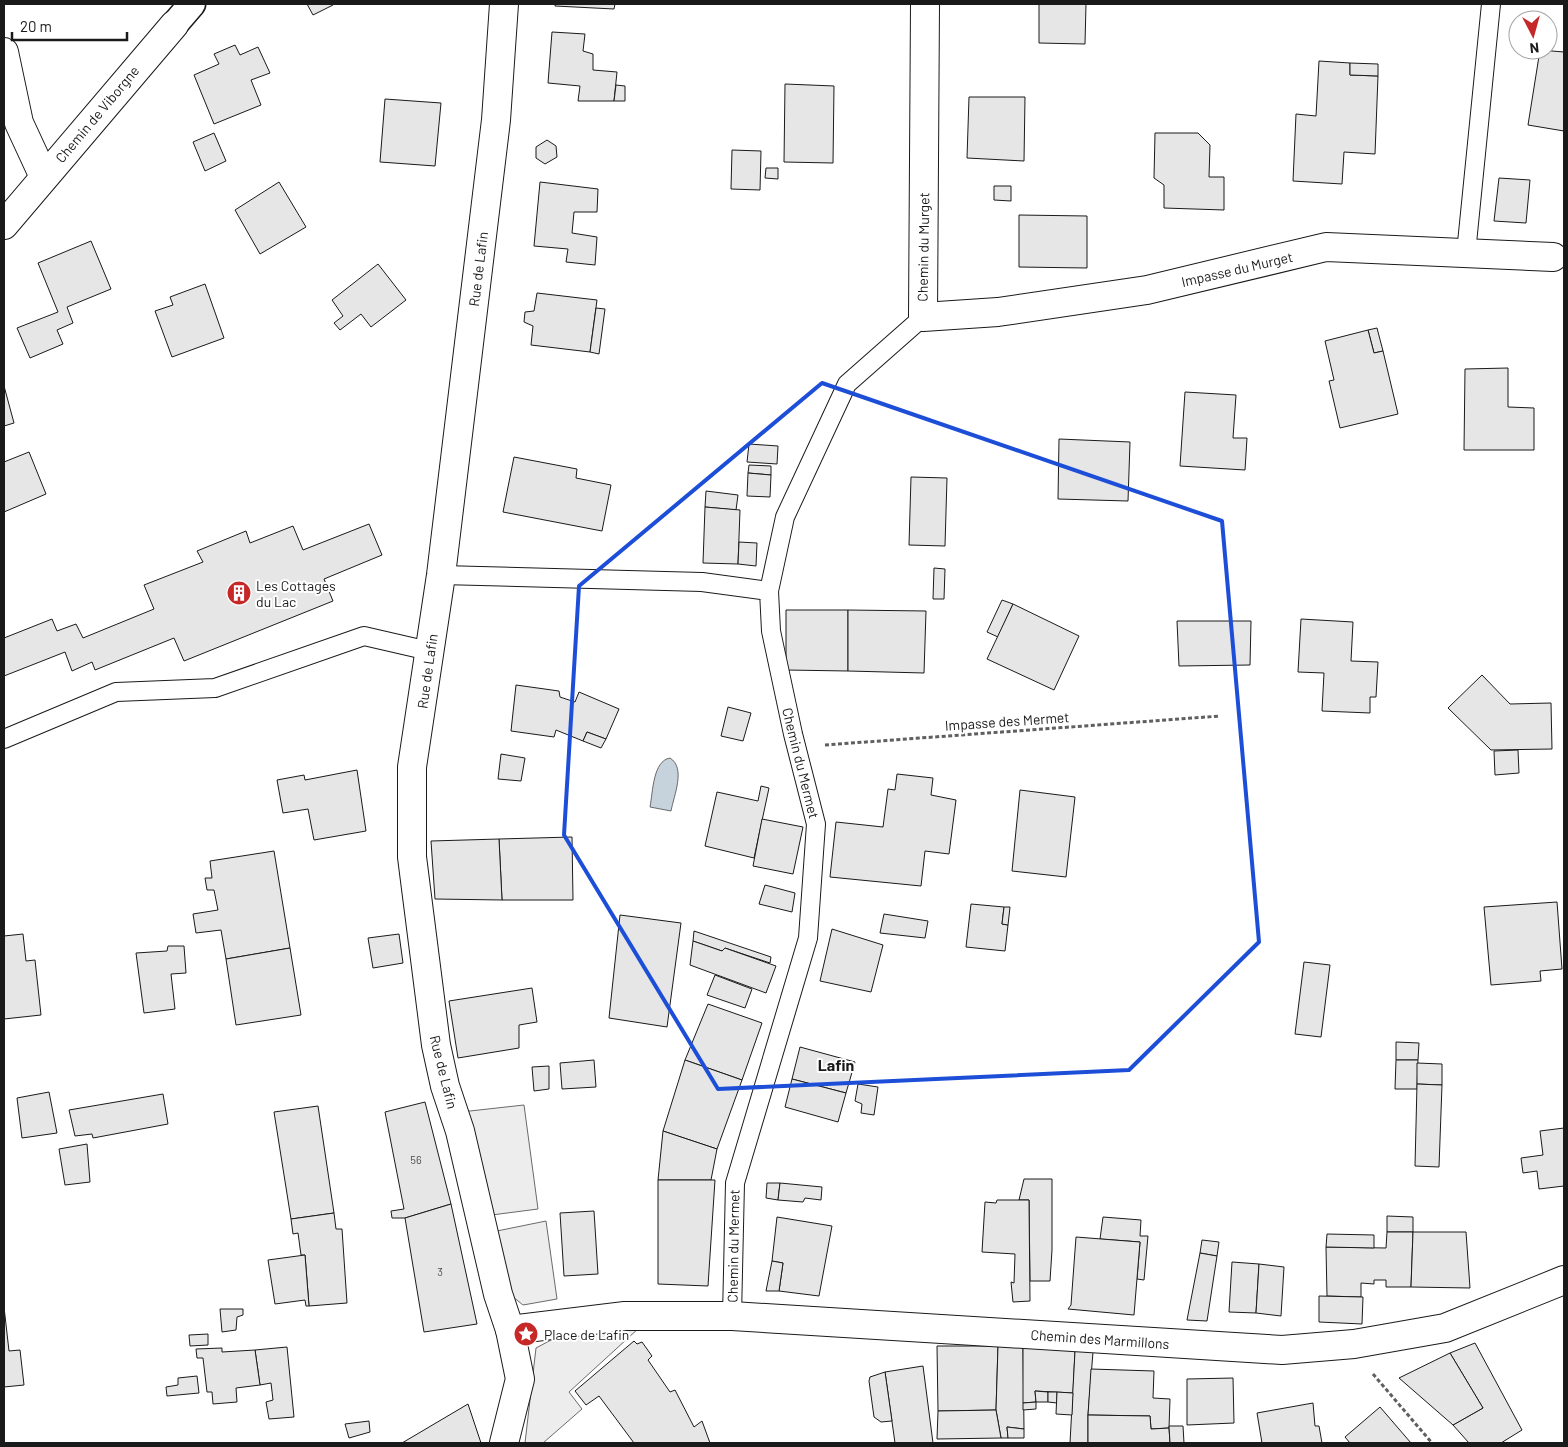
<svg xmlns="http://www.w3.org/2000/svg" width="1568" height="1447" viewBox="0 0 1568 1447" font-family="Barlow,sans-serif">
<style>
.parking{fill:#ededed;stroke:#6a6a6a}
.water{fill:#c6d2dc;stroke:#6a6a6a}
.building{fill:#e6e6e6;stroke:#1a1a1a}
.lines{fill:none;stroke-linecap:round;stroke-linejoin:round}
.service-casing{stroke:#1a1a1a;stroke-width:20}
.pedestrian-casing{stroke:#1a1a1a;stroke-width:29}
.minor-casing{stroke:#1a1a1a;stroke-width:30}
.path{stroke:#5f5f5f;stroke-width:3;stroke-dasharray:4 2.5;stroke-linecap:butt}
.service{stroke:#fff;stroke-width:18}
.pedestrian{stroke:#fff;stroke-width:26}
.minor{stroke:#fff;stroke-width:28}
.marked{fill:none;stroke:#1d4ed8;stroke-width:4;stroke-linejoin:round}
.labels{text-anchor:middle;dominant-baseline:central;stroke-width:4;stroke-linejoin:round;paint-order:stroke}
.number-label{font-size:11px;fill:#4d4d4d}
.street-label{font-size:14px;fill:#1a1a1a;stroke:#fff}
.poi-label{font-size:14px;fill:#1a1a1a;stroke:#fff;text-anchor:start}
.quarter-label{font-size:16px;font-weight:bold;fill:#1a1a1a;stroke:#fff}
</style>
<rect width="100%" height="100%" fill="#fff"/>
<g class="parking">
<path d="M524,1105L538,1209L484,1216L461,1112Z"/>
<path d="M546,1221L557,1299L523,1305L507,1292L492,1232Z"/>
<path d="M639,1328L569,1392L582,1409L543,1443H525L536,1348L564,1333Z"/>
</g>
<path class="water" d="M670,758C686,768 674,795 671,811L650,807C653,791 653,761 670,758Z"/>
<g class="building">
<path d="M307,4H332L333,5L313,15Z"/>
<path d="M555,4H615L614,9L555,6Z"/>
<path d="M1039,4H1086L1085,44L1039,43Z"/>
<path d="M552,32L585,34L583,51L593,54V70L617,72L614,101H578L580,86L548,83Z"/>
<path d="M235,45L240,55L258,47L270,73L251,80L261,105L214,124L194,75L219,64L214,54Z"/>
<path d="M1540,50L1564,52V131L1528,125Z"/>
<path d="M1319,61L1350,63V75L1378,76L1375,154L1344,152L1342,184L1293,181L1296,114L1316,116Z"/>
<path d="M1350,63L1378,64V76L1350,75Z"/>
<path d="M785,84L834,86L833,163L784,162Z"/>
<path d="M616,85L625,86V101H614Z"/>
<path d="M969,97H1025L1024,161L967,158Z"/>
<path d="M385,99L441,103L435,166L380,162Z"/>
<path d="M214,133L226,161L205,171L193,142Z"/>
<path d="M1155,133H1198L1210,145L1209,177H1224V210L1164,208V185L1154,178Z"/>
<path d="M547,140L556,146L557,157L545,164L536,158V147Z"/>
<path d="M732,150L761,151L760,190L731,189Z"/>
<path d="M766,168H778V179L765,178Z"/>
<path d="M1499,178L1530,180L1526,223L1494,221Z"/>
<path d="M279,182L306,227L260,254L235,210Z"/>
<path d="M540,182L598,189L597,212H574L572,233L597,237L595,265L566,262L568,249L534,246Z"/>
<path d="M994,186H1011V201L994,200Z"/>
<path d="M1019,215L1087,216V268L1019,267Z"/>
<path d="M91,241L111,289L67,307L73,323L57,330L63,344L30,358L17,328L58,312L38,263Z"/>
<path d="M378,264L406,300L371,327L361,314L340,330L334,323L343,316L332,300Z"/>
<path d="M205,284L224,338L172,357L155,311L173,305L170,297Z"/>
<path d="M537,293L597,300L590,352L531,345L533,326L524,322L525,312L534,311Z"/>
<path d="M596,308L605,309L599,354L590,352Z"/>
<path d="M1377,328L1383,351L1374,353L1368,330Z"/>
<path d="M1368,330L1374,353L1383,351L1398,414L1340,428L1329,381L1334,380L1325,341Z"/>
<path d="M1508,368V407L1534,408V450H1464L1465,369Z"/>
<path d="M4,386L14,423L4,426Z"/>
<path d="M1185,392L1236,395L1233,438H1247L1245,470L1180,466Z"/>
<path d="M1059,439L1130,442L1128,501L1058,499Z"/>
<path d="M749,444L778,446L777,464L747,462Z"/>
<path d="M29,452L46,494L4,512V462Z"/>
<path d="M514,457L577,469L576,478L611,485L602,531L503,512Z"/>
<path d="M749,465L771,466V475L748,473Z"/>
<path d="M748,473L771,475L770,497L747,496Z"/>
<path d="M911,477L947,478L945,546L909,545Z"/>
<path d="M706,491L738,495L736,510L705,507Z"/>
<path d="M705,507L740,510L738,564L703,563Z"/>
<path d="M369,524L382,555L324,579L333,601L184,661L174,638L95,670L92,662L72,671L65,652L4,676V638L52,619L57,631L76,624L83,638L154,609L144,585L203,562L197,551L246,531L250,543L293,526L303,550Z"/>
<path d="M739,542L757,543L756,566L738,564Z"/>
<path d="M934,568L945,569L944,599H933Z"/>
<path d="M1002,600L1013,604L998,637L987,632Z"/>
<path d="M1013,604L1079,636L1054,690L987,659Z"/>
<path d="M786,610H848V671L786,670Z"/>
<path d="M848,610L926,611L924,673L848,671Z"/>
<path d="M1301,619L1353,622L1351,661L1378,662L1376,697H1370V713L1322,711L1324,673L1298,672Z"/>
<path d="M1177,621H1251L1250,665L1179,666Z"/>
<path d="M1482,675L1510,704L1551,703L1552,749L1491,750L1448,708Z"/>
<path d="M516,685L559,691L560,697L575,702L579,692L619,709L606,739L587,732L583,741L556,730L554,737L511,731Z"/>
<path d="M728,707L751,713L743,741L721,736Z"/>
<path d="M587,732L606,739L601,748L583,741Z"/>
<path d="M1518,750L1519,773L1495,775L1494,751Z"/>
<path d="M501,754L525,758L521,781L498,779Z"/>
<path d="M357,770L366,831L314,840L308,809L283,813L277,780L304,775L305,780Z"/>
<path d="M897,774L933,778L931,795L956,800L949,854L925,851L921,886L830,877L836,822L883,827L888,789L895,790Z"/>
<path d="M761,786L769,788L754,858L705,846L717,792L758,801Z"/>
<path d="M1020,790L1075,797L1066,877L1012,871Z"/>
<path d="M762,819L803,827L793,874L753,866Z"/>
<path d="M572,837L573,900H502L499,839Z"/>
<path d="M499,839L502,900L435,899L431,841Z"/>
<path d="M274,851L290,948L226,959L221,930L196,933L193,914L218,910L214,890H207L205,878H212L210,861Z"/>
<path d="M765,885L795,893L792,912L759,904Z"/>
<path d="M1557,902L1562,969L1540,971L1541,981L1491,985L1484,907Z"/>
<path d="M971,904L1004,907L1002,924L1008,925L1005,951L966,947Z"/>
<path d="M1004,907H1010L1008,925L1002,924Z"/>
<path d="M884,914L928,921L925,938L880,933Z"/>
<path d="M620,915L681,923L667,1027L609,1018Z"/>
<path d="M832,929L883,945L871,992L820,981Z"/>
<path d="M694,931L771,957L770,963L725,948L722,951L693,941Z"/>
<path d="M23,934L26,961L35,960L41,1015L4,1019V936Z"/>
<path d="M399,934L403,963L373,968L368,938Z"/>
<path d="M693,941L722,951L725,948L776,966L766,993L690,965Z"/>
<path d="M168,946H184L186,973L171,974L175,1009L144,1013L136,953L167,951Z"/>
<path d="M290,948L301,1015L236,1025L226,959Z"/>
<path d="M1304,962L1330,965L1321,1037L1295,1034Z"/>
<path d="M715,975L752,989L745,1008L707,995Z"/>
<path d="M532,988L537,1022L519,1025V1048L458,1058L449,1001Z"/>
<path d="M708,1004L762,1023L742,1080L685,1060Z"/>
<path d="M1396,1042L1419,1043L1418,1060H1396Z"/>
<path d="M800,1047L855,1062L846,1093L792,1079Z"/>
<path d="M594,1060L596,1087L562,1089L560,1063Z"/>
<path d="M685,1060L742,1080L717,1149L663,1131Z"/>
<path d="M1396,1060H1418L1417,1089H1395Z"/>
<path d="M1417,1063L1442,1064V1085L1417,1084Z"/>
<path d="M549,1066V1089L534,1091L532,1067Z"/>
<path d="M792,1079L846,1093L838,1122L785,1107Z"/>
<path d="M858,1084L878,1087L874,1115L861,1113L862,1104L855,1101Z"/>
<path d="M1417,1084L1442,1085L1439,1167L1415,1166Z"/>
<path d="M49,1092L57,1133L22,1138L17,1098Z"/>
<path d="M163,1094L168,1124L93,1138L92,1134L75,1136L69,1110Z"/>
<path d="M425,1102L451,1204L405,1218H392L391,1211L404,1209L385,1112Z"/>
<path d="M318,1106L334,1213L291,1219L274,1112Z"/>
<path d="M1564,1128V1186L1539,1189L1537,1171L1523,1173L1521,1158L1543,1155L1540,1131Z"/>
<path d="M663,1131L717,1149L711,1180H658Z"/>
<path d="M87,1144L90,1182L65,1185L59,1149Z"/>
<path d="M1024,1179H1052V1250L1050,1281H1030L1029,1200H1019Z"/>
<path d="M658,1180H715L708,1286L658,1284Z"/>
<path d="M767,1183H780L778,1200L766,1198Z"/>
<path d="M780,1183L822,1187L821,1200L805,1198L803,1202L778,1200Z"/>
<path d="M997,1200H1029L1030,1301L1013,1302L1011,1282L1014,1283L1015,1254L982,1252L985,1202L996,1203Z"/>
<path d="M451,1204L477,1324L424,1332L405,1218Z"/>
<path d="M594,1211L598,1274L564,1276L560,1213Z"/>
<path d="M334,1213L336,1229H342L347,1303L309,1306L305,1255H301L298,1233L293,1234L291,1219Z"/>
<path d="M1387,1216L1413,1217V1232H1387Z"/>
<path d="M777,1217L832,1226L819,1296L779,1291L783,1263L772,1261Z"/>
<path d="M1103,1217L1141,1220L1140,1236H1148L1144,1280L1137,1279L1140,1242L1100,1239Z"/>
<path d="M1387,1232H1413L1411,1287H1386V1280H1374V1284L1361,1283V1297L1327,1296L1326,1247L1386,1248Z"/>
<path d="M1413,1232H1466L1470,1288L1411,1287Z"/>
<path d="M1327,1234L1374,1235V1248L1326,1247Z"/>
<path d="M1076,1237L1140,1242L1134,1315L1068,1309L1071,1305Z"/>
<path d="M1202,1240L1219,1242L1217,1256L1200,1253Z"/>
<path d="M1200,1253L1217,1256L1207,1321L1187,1320Z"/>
<path d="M305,1255L309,1306H306L305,1300L275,1304L268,1260Z"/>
<path d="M772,1261L783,1263L779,1291H766Z"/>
<path d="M1232,1262L1259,1264L1256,1313L1229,1312Z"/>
<path d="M1259,1264L1284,1267L1281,1316L1256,1313Z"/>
<path d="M1319,1296L1363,1297L1362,1324L1319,1322Z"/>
<path d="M4,1307L9,1351L20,1350L24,1385L4,1387Z"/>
<path d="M220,1309H243V1315L237,1317L236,1330L222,1332Z"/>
<path d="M208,1334V1345L190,1346L189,1335Z"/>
<path d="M634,1341L637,1344L642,1342L652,1356L648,1360L670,1392L675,1390L694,1427L702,1421L710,1443H634L599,1396L586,1405L575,1391Z"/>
<path d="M1475,1343L1522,1430L1501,1443H1469L1453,1425L1483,1408L1450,1353Z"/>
<path d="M937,1346H998L996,1410L938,1411Z"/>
<path d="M998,1346L1023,1347L1024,1429L1007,1427L1008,1438H1001L996,1410Z"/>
<path d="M287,1347L294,1417L269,1419L266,1402L273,1400L271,1383L260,1385L255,1350Z"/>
<path d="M1023,1347L1075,1351L1073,1393L1035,1391L1036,1402L1023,1403Z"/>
<path d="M222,1348V1352L255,1350L260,1385L236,1388L237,1402L213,1404L212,1392H207L203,1358H197L196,1349Z"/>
<path d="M1075,1351L1093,1352L1088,1415V1443H1070Z"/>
<path d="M1450,1353L1483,1408L1453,1425L1399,1378Z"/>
<path d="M923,1366L933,1443H895L885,1372Z"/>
<path d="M1091,1369L1154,1371L1153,1398L1170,1399L1169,1428L1151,1429L1150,1416L1088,1415Z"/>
<path d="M885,1372L892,1421L881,1422L874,1417L869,1381L870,1377Z"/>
<path d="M197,1376L199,1393L167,1396L166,1387L178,1385V1378Z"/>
<path d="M1233,1378L1234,1423L1187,1425V1379Z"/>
<path d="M1035,1391L1048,1392V1402H1036Z"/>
<path d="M1048,1392H1057V1403L1048,1402Z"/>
<path d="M1057,1392L1073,1393L1072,1415L1056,1414Z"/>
<path d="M1036,1402V1409L1023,1410V1403Z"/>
<path d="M1313,1403L1315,1426H1319L1322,1443H1262L1257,1413Z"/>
<path d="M468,1404L481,1443H402Z"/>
<path d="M1380,1407L1411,1443H1350L1345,1437Z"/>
<path d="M996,1410L1001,1438L937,1439L938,1411Z"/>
<path d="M1088,1415L1150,1416L1151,1429L1169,1428L1170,1443H1088Z"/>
<path d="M369,1421L370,1432L349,1438L345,1424Z"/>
<path d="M1169,1426H1183L1184,1443H1170Z"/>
<path d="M1007,1427L1024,1429V1438H1008Z"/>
</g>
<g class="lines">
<defs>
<g id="service">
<path d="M1466,253L1491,4"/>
<path d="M441,575L702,582L769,591L771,631L793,734L816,824L808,938L735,1183L732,1316"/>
<path d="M769,591L785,517L847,384L923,317"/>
<path d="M4,739L116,692L215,688L364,636L429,651"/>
</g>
<path id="pedestrian" d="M174,25L192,4"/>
<g id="minor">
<path d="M504,4L496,120L441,575L412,767V857L436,1045L445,1086L460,1131L498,1294L510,1330L520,1379L504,1443"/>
<path d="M925,4L923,317L998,312L1147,290L1326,247L1553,257"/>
<path d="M4,52L19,123L44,177"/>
<path d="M4,225L174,25"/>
<path d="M510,1330L625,1316H732L1282,1350L1354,1344L1445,1328L1564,1280"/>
</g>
</defs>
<use href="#service" class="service-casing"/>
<use href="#pedestrian" class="pedestrian-casing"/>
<use href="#minor" class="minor-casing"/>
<g class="path">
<path d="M825,745L1220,716"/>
<path d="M1373,1374L1432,1443"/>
</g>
<use href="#service" class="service"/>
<use href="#pedestrian" class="pedestrian"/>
<use href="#minor" class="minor"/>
</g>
<path class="marked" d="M822,383L1222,521L1259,942L1129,1070L718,1089L564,835L579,586Z"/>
<defs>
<symbol id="building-disc" viewBox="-11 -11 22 22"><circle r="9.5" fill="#c62828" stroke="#fff"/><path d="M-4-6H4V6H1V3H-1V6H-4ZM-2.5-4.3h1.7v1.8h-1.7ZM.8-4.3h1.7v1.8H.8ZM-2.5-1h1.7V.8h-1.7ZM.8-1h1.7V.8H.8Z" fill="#fff"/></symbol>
<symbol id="sight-disc" viewBox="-11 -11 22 22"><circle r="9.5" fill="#c62828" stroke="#fff"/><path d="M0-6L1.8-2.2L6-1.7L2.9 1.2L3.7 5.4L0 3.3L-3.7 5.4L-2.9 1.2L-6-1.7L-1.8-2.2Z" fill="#fff"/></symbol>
</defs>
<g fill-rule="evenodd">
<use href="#building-disc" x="225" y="579" width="28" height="28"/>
<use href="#sight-disc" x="512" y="1320" width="28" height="28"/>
</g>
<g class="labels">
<g class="number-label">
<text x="416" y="1159">56</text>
<text x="440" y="1271">3</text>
</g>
<g class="street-label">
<text transform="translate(97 114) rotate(-50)">Chemin de Viborgne</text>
<text transform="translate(923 247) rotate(-89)">Chemin du Murget</text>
<text transform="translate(478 269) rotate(-83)">Rue de Lafin</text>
<text transform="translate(1237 269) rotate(-13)">Impasse du Murget</text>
<text transform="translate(427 671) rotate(-82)">Rue de Lafin</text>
<text transform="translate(1007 721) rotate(-4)">Impasse des Mermet</text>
<text transform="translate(801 763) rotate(76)">Chemin du Mermet</text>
<text transform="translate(444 1072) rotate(76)">Rue de Lafin</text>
<text transform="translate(733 1246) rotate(-89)">Chemin du Mermet</text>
<text transform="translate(1100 1339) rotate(4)">Chemin des Marmillons</text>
</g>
<g class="poi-label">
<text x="256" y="585">Les Cottages<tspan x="256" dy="16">du Lac</tspan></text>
<text x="544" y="1334">Place de Lafin</text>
</g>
<g class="quarter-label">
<text x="836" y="1064">Lafin</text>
</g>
</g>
<rect width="1568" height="1447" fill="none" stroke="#1a1a1a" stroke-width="10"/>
<g transform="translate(1533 35) rotate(174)"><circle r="24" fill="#ffffff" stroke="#a3a3a3"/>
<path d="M0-4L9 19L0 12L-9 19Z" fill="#c62828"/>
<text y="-8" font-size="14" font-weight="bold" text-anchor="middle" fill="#1a1a1a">N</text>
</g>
<path d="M12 32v8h115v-8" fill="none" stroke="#1a1a1a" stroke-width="2.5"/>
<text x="20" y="32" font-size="15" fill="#1a1a1a" stroke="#ffffff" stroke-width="4" paint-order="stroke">20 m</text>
</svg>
